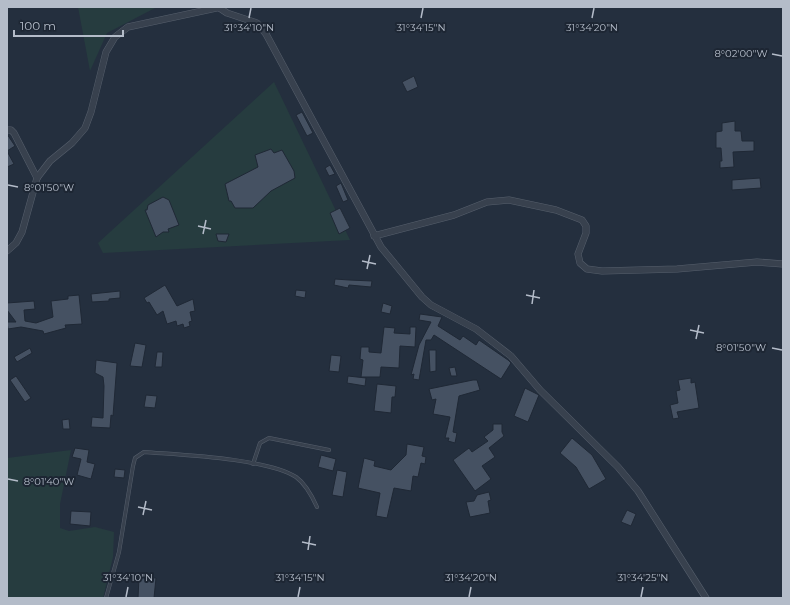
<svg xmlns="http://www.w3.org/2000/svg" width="790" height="605" viewBox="0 0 790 605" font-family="Montserrat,sans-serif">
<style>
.green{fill:#263c3f}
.building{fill:#455162;stroke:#1f2835}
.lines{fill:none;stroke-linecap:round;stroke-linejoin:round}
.lane-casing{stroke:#565f6c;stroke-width:4}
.street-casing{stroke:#565f6c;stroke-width:7}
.lane{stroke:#38414e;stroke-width:3}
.street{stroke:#38414e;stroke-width:6}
.ticks{fill:none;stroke:#b4bcc9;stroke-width:1.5}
.ticks-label{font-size:10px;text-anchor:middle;fill:#b4bcc9;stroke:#1d2633;stroke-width:4;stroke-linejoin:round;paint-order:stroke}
</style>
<rect width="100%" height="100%" fill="#242f3e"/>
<g class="green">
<path d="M78,7H155V8L107,33L90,71Z"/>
<path d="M274,82L350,240L103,253L98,243Z"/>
<path d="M71,450L60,504V528L69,531L95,527L114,532L113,557L103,598H7V458Z"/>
</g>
<g class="building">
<path d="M414,76L418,87L407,92L402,82Z"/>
<path d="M302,112L313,133L307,136L296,115Z"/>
<path d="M735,121V131H741L742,141H754V151L733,152L734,167L720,168V161H722L721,148H716V132L722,131V123Z"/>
<path d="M7,134L15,146L7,151L14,164L7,167Z"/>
<path d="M271,149L274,153L282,150L294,171L295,178L271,191L253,208H235L231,201H229L225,184L258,167L255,155Z"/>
<path d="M330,165L335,174L329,176L325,168Z"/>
<path d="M760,178L761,188L732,190V180Z"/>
<path d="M341,183L348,200L343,202L336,186Z"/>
<path d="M163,197L169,200L179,225L168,229L169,232H163L156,237L145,210H147L148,205Z"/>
<path d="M340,208L350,228L339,234L330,213Z"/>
<path d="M216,234H229L226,242L218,241Z"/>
<path d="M335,279L349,280L372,281L371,287L349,285L348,288L334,285Z"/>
<path d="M165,285L177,306L193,299L195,311L190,312L192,321L189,322L190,326L184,328L183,324L177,326L176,321L167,324L163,311L157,315L149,302L147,303L144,298Z"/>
<path d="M296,290L306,291L305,298L295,296Z"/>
<path d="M120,291V298L109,299V301L92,302L91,294Z"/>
<path d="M79,295L82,324L65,325L66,328L44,334L43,331L21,327L8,329L7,322H16L7,310V303L34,301L35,309L24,310L25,321L36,323L53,317L51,301L68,299V296Z"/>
<path d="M383,303L392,306L390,314L381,312Z"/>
<path d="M420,314L442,317L438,326L460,340L463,336L476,345L479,340L508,360L511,363L501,379L434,335L431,340H426L419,380L413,379L414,374L411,375L419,345L431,322L419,320Z"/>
<path d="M384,327L395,328L394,333L410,334V327H416L415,347L400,346L399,368L381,367L380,377H361L363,360L360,359L361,347H369V352L381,353Z"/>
<path d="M135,343L146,345L142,367L130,366Z"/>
<path d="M30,348L32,353L17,362L14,357Z"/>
<path d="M429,350H436V371L430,372Z"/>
<path d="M157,352H163L162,367H155Z"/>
<path d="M331,355L341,356L339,372L329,371Z"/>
<path d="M96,360L117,363L113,416L111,415L110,428L91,427L92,417L103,418L104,386L103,377L95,373Z"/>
<path d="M455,367L457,376H451L449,368Z"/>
<path d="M16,376L31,398L25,402L10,380Z"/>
<path d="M348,376L366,378L365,386L347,383Z"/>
<path d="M691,378V383L695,382L699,408L677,412L679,418L673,419L670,405L678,403L676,391L680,390L678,380Z"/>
<path d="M473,380H477L480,390L459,396L453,432L457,433L455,443L448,441L449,438H445L450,417L433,414L436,399L432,400L429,389Z"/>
<path d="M377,384L396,386L395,397H392L391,413L374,411Z"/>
<path d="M525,388L539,395L528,422L514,416Z"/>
<path d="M146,395L157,396L155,408L144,407Z"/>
<path d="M69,419L70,429H63L62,420Z"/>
<path d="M493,424H502V432L504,436L489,448L495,457L482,466L491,479L475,491L453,460L469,448L472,452L488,441L484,437L493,430Z"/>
<path d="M572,438L592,455L606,479L589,489L576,467L560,453Z"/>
<path d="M407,444L424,447L422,456L426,457L425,464L421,463L418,477L413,476L411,491L394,488L387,518L376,516L380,493L358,488L364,458L375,461L374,466L391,470L406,455Z"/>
<path d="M75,448L89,450L87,462L95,464L91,479L77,475L81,459L72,457Z"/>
<path d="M321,455L336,459L333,471L318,467Z"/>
<path d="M115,469L125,470L124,478L114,477Z"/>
<path d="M337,470L347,472L343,497L332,495Z"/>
<path d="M489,492L491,500L488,501L490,513L470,517L466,502L474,501L477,495Z"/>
<path d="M627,510L636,514L631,526L621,522Z"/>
<path d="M71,511L91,512L90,526L70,524Z"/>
<path d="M139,577L156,578L154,598H138Z"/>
</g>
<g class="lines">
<defs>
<g id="lane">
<path d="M253,464L260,443L269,438L329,450"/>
<path d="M106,598L119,552L133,466L135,458L144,452C181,455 265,458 296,477C306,484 312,496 317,507"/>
</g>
<g id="street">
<path d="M218,7L227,13L257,23L266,34L381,247L422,297L431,305L476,329L511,356L540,390L618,467L638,491L706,598"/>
<path d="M7,130H11L14,133L37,178"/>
<path d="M374,236L454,215L487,202L509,200L556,210L582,220L586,226V233L578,254L580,263L587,269L602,271L677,269L757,262L783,264"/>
<path d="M7,251L16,243L22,232L37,178L50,161L72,143L85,128L91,112L106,52L115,37L128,27L221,7"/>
</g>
</defs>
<use href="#lane" class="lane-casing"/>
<use href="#street" class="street-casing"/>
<use href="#lane" class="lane"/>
<use href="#street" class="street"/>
</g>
<path class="ticks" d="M249,18L251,8M421,18L423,8M592,18L594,8M772,54L782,56M8,185L18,187M198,226L211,229M203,234L206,220M362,261L376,264M367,269L370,255M526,295L540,298M532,304L534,290M690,330L704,333M696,339L699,325M772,348L782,350M8,479L18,481M138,507L152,510M143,515L146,501M302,542L316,545M308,550L310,536M126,597L128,587M298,597L300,587M469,597L471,587M641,597L643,587"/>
<g class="ticks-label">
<text x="249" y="31">31°34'10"N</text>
<text x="421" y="31">31°34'15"N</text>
<text x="592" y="31">31°34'20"N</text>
<text x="741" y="57">8°02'00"W</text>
<text x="49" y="191">8°01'50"W</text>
<text x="741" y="351">8°01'50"W</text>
<text x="49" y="485">8°01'40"W</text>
<text x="128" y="581">31°34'10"N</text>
<text x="300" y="581">31°34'15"N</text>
<text x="471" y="581">31°34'20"N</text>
<text x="643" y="581">31°34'25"N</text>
</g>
<rect width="790" height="605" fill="none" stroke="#b4bcc9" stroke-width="16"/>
<path d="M14 30v6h109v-6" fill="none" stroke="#b4bcc9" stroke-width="2"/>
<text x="20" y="30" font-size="12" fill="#b4bcc9" stroke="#1d2633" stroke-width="3" paint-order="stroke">100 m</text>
</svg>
